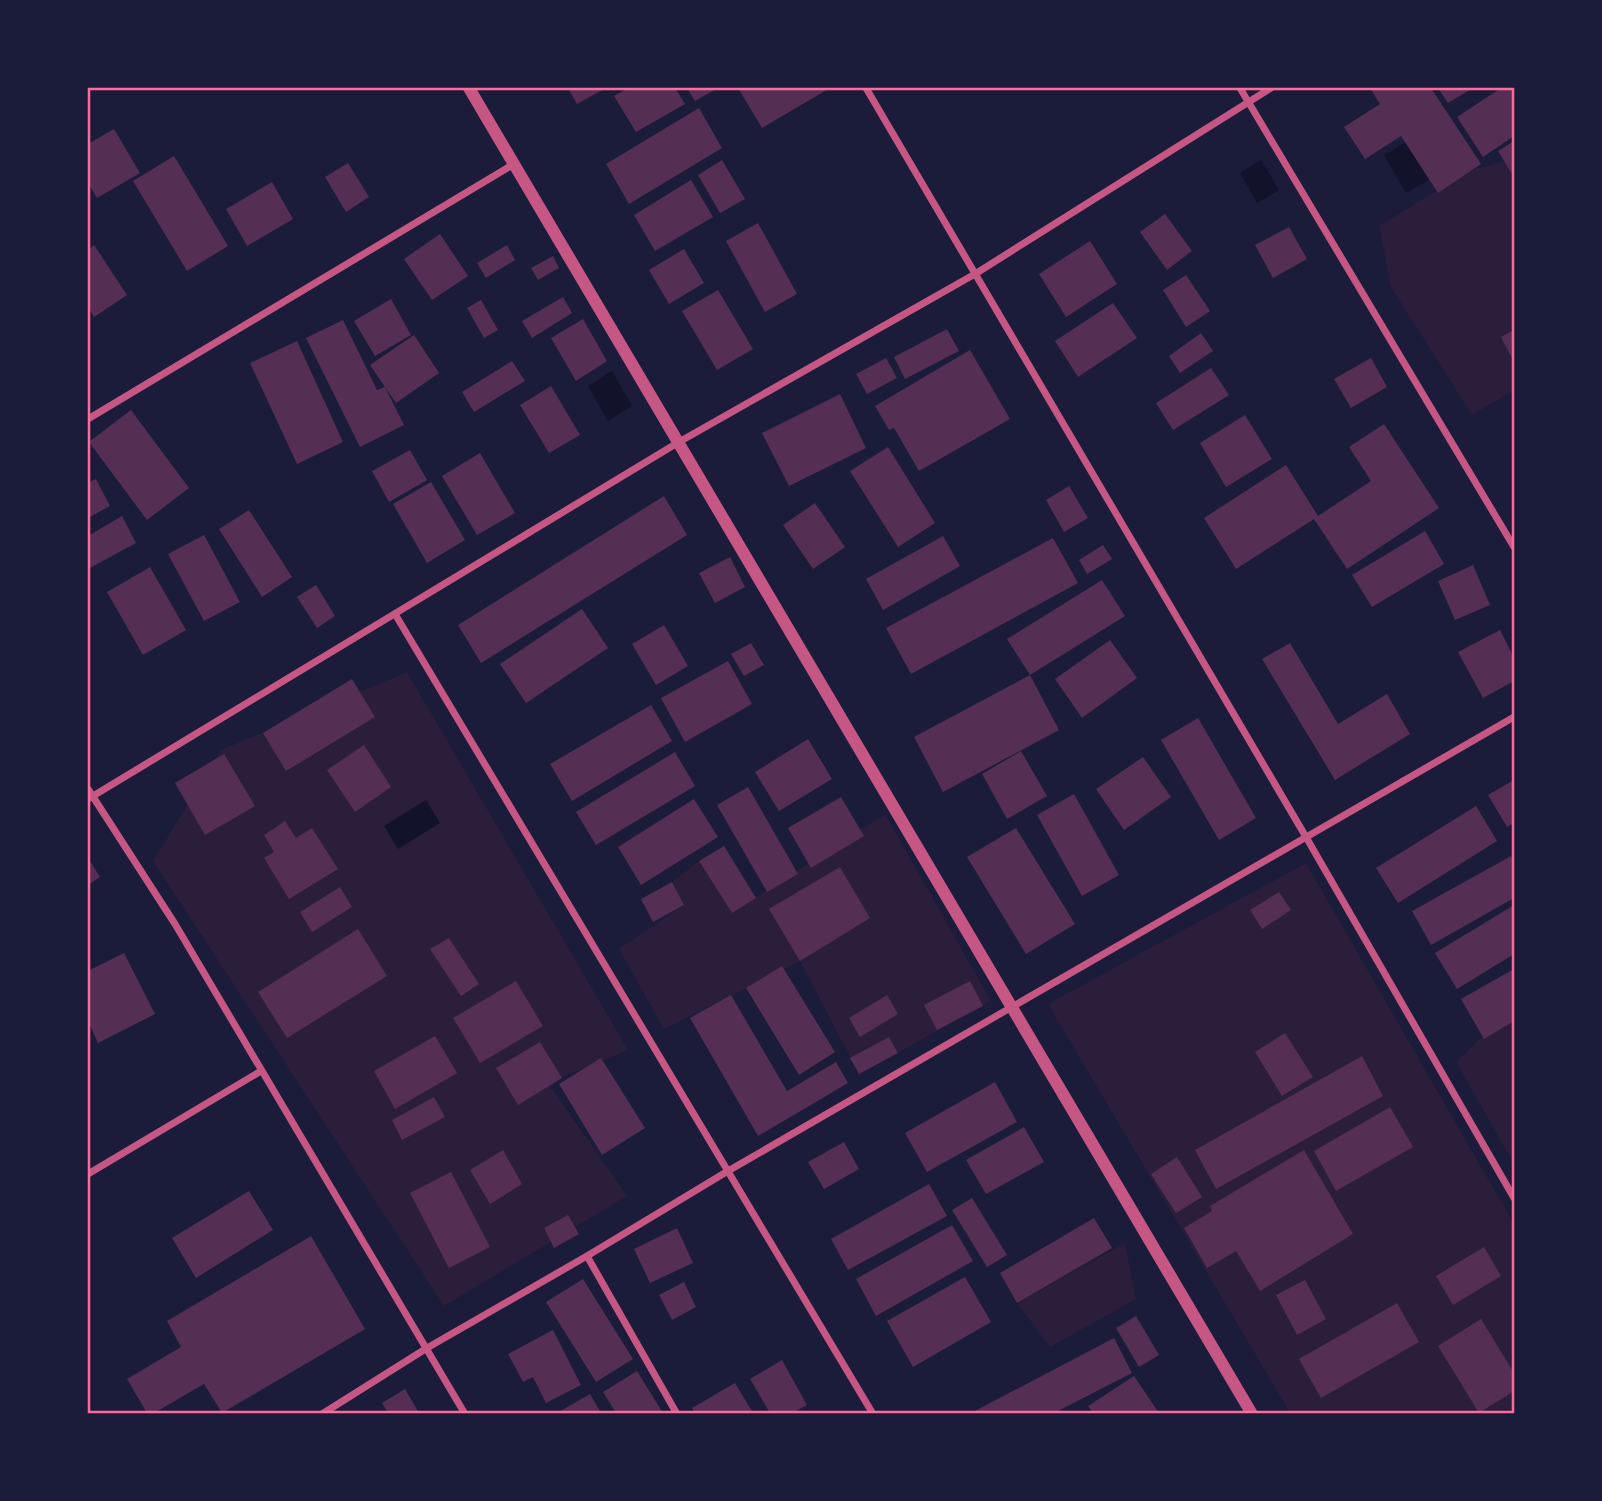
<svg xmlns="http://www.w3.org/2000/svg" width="1602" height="1501" viewBox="0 0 1602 1501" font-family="'Nunito Sans',sans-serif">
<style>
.green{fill:#2a1e3b}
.water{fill:#12122b}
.building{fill:#542f53}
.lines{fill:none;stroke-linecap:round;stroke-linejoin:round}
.minor{stroke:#c65784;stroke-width:7}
.tertiary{stroke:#c65784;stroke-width:12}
.neatline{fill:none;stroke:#ff6b9d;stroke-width:2.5}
</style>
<rect width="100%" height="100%" fill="#1b1b3a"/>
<g class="green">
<path d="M1514,159V390L1472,415L1391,287L1379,226L1471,170Z"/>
<path d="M407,672L628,1050L548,1083L627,1196L444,1306L153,861L221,750Z"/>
<path d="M885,814L991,1001L859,1074L800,961L664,1029L619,949L684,905L672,882L699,861L732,913Z"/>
<path d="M1306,863L1514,1224V1413H1290L1048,1004Z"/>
<path d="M1514,1006V1164L1456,1062Z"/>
<path d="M1125,1243L1136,1299L1050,1347L1017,1303Z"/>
</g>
<g class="water">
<path d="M1406,142L1429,180L1406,193L1384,155Z"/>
<path d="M1261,160L1279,190L1257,203L1240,173Z"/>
<path d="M612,371L632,406L608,421L588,386Z"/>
<path d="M426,800L440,823L398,849L384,826Z"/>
</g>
<g class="building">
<path d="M568,88H606L577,104Z"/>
<path d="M628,88H675L685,104L636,132L614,96Z"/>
<path d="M687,88H718L695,101Z"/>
<path d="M738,88H830L762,128Z"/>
<path d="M1370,88H1431L1481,164L1438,193L1401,136L1365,159L1344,127L1380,104Z"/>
<path d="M1438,88H1473L1448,103Z"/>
<path d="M1501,88H1514V136L1483,157L1457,117Z"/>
<path d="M699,108L722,148L629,204L606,164Z"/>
<path d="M114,129L140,173L97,198L88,183V144Z"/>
<path d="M1514,141V177L1498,151Z"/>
<path d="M174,156L228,246L187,271L133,181Z"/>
<path d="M722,160L745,199L720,213L698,175Z"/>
<path d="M348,163L369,197L346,212L325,177Z"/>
<path d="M691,180L713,217L655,251L634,215Z"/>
<path d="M272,182L293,219L247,246L226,209Z"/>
<path d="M1165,214L1192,251L1167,270L1140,232Z"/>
<path d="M758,223L797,294L765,312L726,241Z"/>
<path d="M1289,227L1307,259L1273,278L1255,245Z"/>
<path d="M440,234L468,276L432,300L404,259Z"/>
<path d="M1090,241L1117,284L1066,317L1039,274Z"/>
<path d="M94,245L127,295L94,317L88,307V250Z"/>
<path d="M507,245L515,260L486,278L477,263Z"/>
<path d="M684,249L704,283L669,304L649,270Z"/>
<path d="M553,256L559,268L538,280L531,268Z"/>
<path d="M1186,275L1210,311L1186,327L1163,290Z"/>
<path d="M718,290L753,349L717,370L682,311Z"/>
<path d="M563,297L572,313L532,338L522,321Z"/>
<path d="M391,299L411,335L375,356L354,321Z"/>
<path d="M481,300L498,330L484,338L467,308Z"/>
<path d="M1113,303L1137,338L1078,377L1055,341Z"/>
<path d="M583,319L607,361L576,381L551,338Z"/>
<path d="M343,320L377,390L385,387L370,365L414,335L439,373L396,403L385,387L404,425L360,447L306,338Z"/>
<path d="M947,329L959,351L905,379L894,357Z"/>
<path d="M1514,330V362L1501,337Z"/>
<path d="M1201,333L1213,351L1180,373L1169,356Z"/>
<path d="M297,341L343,442L297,464L250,363Z"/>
<path d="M970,350L1010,419L919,471L894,428L889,430L875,406Z"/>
<path d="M886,358L897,378L867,394L856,374Z"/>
<path d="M1371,358L1387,387L1351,408L1334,379Z"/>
<path d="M512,361L525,381L474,412L462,392Z"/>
<path d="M1211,368L1229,395L1173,430L1156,403Z"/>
<path d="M551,386L580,435L549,453L520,405Z"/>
<path d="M840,394L866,448L789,486L762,433Z"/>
<path d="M131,410L189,488L147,520L89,442Z"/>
<path d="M1245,415L1272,459L1226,487L1200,443Z"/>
<path d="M1384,424L1439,508L1347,569L1314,519L1236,569L1204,518L1286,465L1318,516L1371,481L1349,447Z"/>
<path d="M888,447L935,523L898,547L850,471Z"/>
<path d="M410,450L427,480L389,502L372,471Z"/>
<path d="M480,453L515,513L477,535L442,476Z"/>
<path d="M96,479L110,506L88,518V483Z"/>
<path d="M431,482L465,540L427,563L393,504Z"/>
<path d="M1069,486L1088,518L1064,532L1046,500Z"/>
<path d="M664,496L687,535L481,663L458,625Z"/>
<path d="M815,503L845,547L813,569L783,525Z"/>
<path d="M249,510L292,577L262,597L219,529Z"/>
<path d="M122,516L136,543L88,569V536Z"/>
<path d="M1425,531L1444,564L1372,607L1352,575Z"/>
<path d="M204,535L240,602L204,621L168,554Z"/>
<path d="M943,536L960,566L883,610L866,579Z"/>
<path d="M1053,538L1078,583L911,674L886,628Z"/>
<path d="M1103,545L1112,559L1087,574L1079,560Z"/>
<path d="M730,557L745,587L715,603L699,573Z"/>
<path d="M1473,565L1490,605L1455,620L1438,581Z"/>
<path d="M150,567L186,630L143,655L107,592Z"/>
<path d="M1102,580L1125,616L1030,675L1007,639Z"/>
<path d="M316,585L335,616L317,628L297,597Z"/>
<path d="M582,609L608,648L526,703L500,664Z"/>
<path d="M664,625L688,666L656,685L632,644Z"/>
<path d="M1500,630L1514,658V681L1483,698L1458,652Z"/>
<path d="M1110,640L1137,678L1082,718L1055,679Z"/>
<path d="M751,643L764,665L744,676L731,654Z"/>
<path d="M1290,643L1338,724L1387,694L1410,734L1335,780L1262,659Z"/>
<path d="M728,661L752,704L685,742L661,698Z"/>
<path d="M1030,675L1059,730L943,792L914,737Z"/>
<path d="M352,679L375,717L286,771L263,733Z"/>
<path d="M651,705L672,741L572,801L550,764Z"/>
<path d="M1198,718L1256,818L1219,840L1161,740Z"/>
<path d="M808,739L832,779L779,811L755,772Z"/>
<path d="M364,745L391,787L355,812L327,770Z"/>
<path d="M1021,751L1047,796L1007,819L982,774Z"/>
<path d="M675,752L695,786L596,845L576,812Z"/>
<path d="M224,754L255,806L205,835L175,783Z"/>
<path d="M1143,757L1171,797L1124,830L1096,789Z"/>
<path d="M1514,780V823L1507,827L1488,795Z"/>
<path d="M748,787L798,874L767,892L717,805Z"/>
<path d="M1074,794L1119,875L1082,896L1037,815Z"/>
<path d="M841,797L864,836L811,868L788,828Z"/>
<path d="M694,799L718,837L641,885L618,847Z"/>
<path d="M1476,806L1497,841L1398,903L1376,868Z"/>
<path d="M285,821L296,838L312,828L338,869L289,899L264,858L274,852L264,835Z"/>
<path d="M1016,828L1075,924L1026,954L967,857Z"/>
<path d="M724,846L756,898L732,913L699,861Z"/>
<path d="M1511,856L1514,862V898L1431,945L1412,911Z"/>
<path d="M88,858L100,877L88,885Z"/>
<path d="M840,867L870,918L800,961L769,909Z"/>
<path d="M672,882L684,905L653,922L641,899Z"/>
<path d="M340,887L352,907L312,932L300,912Z"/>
<path d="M1279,892L1291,910L1262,929L1250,910Z"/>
<path d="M1514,905V954L1457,989L1435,953Z"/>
<path d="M358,929L387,976L287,1038L258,992Z"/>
<path d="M449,938L479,984L461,996L430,949Z"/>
<path d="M124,953L155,1014L98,1043L88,1021V971Z"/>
<path d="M782,966L835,1052L799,1075L746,988Z"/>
<path d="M1514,969V1021L1484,1039L1461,999Z"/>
<path d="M516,981L543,1026L480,1063L453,1018Z"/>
<path d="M970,981L983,1006L937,1030L924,1005Z"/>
<path d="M731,995L787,1091L836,1062L848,1083L758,1136L690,1018Z"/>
<path d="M887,995L898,1014L860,1037L849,1018Z"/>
<path d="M1285,1033L1313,1077L1282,1096L1255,1052Z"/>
<path d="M435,1036L457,1073L395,1109L374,1071Z"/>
<path d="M889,1037L898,1053L859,1074L850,1058Z"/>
<path d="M540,1042L562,1078L518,1105L496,1068Z"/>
<path d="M1362,1056L1383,1096L1216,1189L1195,1150Z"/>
<path d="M601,1058L645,1128L602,1155L559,1084Z"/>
<path d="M995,1082L1017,1122L927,1172L905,1133Z"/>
<path d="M434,1097L445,1117L402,1140L392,1120Z"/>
<path d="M1390,1107L1413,1147L1336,1191L1314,1151Z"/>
<path d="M1024,1127L1044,1162L986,1194L966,1160Z"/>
<path d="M844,1142L859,1169L824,1189L808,1162Z"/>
<path d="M503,1150L522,1184L490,1204L470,1170Z"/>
<path d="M1304,1150L1353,1234L1260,1291L1236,1251L1207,1268L1184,1228L1212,1211L1210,1206Z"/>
<path d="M1177,1157L1202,1197L1176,1213L1151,1174Z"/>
<path d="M451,1172L490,1247L449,1268L410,1193Z"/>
<path d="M929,1184L947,1216L848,1270L831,1239Z"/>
<path d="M249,1191L273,1230L196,1278L172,1238Z"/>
<path d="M972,1198L1007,1255L987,1267L952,1210Z"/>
<path d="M568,1215L579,1234L554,1248L544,1228Z"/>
<path d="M1094,1218L1112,1248L1017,1303L1000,1273Z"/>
<path d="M952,1225L973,1261L876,1316L856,1279Z"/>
<path d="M677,1228L693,1263L650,1283L634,1249Z"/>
<path d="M311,1236L365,1329L222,1413L204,1384L154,1413H147L127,1379L181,1347L167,1321Z"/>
<path d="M1484,1247L1501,1276L1453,1305L1436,1276Z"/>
<path d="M965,1277L991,1322L913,1367L887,1321Z"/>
<path d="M583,1279L633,1359L596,1382L546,1302Z"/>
<path d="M1305,1280L1326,1319L1297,1335L1276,1295Z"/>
<path d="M684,1282L696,1307L672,1320L659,1295Z"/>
<path d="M1397,1303L1419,1342L1321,1398L1299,1359Z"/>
<path d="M1136,1316L1159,1355L1139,1367L1116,1328Z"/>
<path d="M1481,1319L1514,1373V1391L1479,1413L1438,1346Z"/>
<path d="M553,1330L581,1385L546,1403L533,1377L523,1382L508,1354Z"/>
<path d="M1114,1338L1132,1373L1054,1413H971Z"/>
<path d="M782,1360L807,1405L792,1413H770L750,1379Z"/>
<path d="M637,1371L663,1413H616L603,1392Z"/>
<path d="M1134,1376L1159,1413H1093L1088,1406Z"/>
<path d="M735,1383L753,1413H695L692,1408Z"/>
<path d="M405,1389L419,1413H388L382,1403Z"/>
<path d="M590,1394L601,1413H557Z"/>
</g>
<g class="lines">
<g class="minor">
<path d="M866,88L1306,837L1514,1198"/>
<path d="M1240,88L1514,547"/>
<path d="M88,419L514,164"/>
<path d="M395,614L873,1414"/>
<path d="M88,789L175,924L465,1414"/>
<path d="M88,799L679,442L975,274L1271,88"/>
<path d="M88,1174L261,1071"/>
<path d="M587,1256L677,1414"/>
<path d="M322,1414L427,1348L587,1256L728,1171L1514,717"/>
</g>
<path class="tertiary" d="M469,88L1252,1414"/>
</g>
<rect width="1602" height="1501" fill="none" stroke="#1b1b3a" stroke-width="178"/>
<rect x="89" y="89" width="1424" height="1323" class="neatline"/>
</svg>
